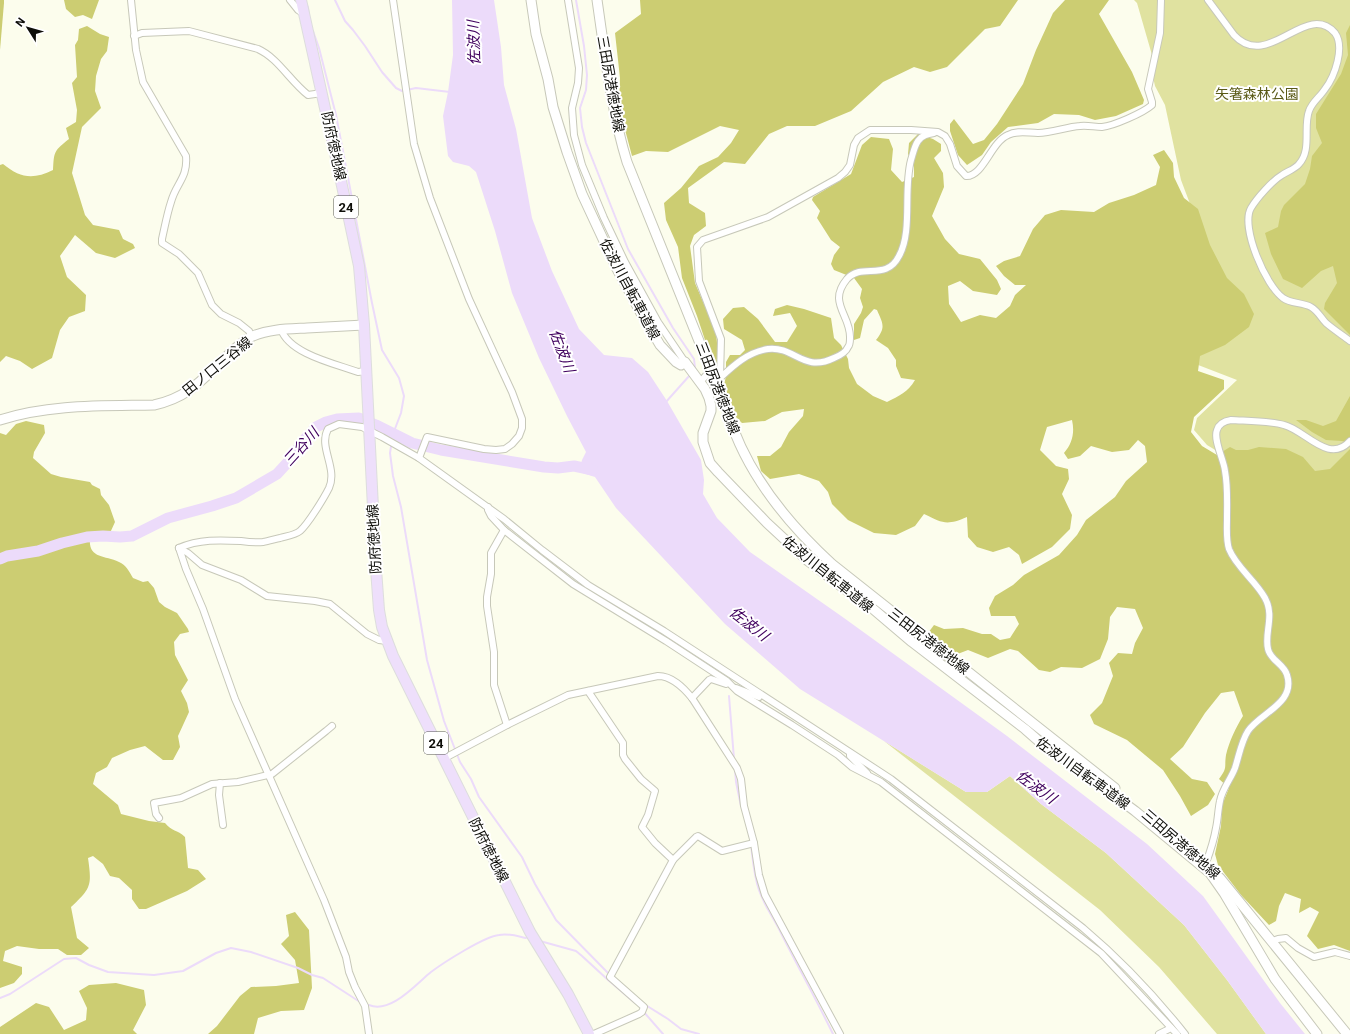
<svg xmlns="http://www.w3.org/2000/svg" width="1350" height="1034" viewBox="0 0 1350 1034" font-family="Roboto,'Noto Sans JP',sans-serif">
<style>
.green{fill:#e0e2a0}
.forest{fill:#cccd72}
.water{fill:#ecdbfa}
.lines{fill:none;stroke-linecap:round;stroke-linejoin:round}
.stream{stroke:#ecdbfa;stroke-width:2}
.river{stroke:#ecdbfa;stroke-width:11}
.street-casing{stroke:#c7c8b9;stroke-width:8}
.secondary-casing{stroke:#c7c8b9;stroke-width:11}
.primary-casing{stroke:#ddd;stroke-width:12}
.street{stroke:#fff;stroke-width:6}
.secondary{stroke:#fff;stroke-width:9}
.primary{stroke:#eedffb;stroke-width:10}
.labels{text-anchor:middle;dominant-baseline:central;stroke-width:4;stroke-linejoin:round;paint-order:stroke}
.shield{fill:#fff;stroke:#565653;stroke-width:1}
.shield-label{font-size:13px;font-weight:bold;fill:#0e0e09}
.street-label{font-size:14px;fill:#0e0e09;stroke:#fff}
.park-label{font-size:14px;fill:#5a5a17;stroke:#fff}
.water-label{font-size:15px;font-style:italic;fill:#40015e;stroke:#fff}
</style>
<rect width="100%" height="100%" fill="#fcfded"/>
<g class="green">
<path d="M1134,0H1350V745L1253,782L1235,462L1207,445L1194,430L1197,418L1237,380L1193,363L1201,233L1181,180L1165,105L1155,86L1153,77L1154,62L1137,3Z"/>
<path d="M884,741L966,792H987L1010,776L1041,804L1106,853L1184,925L1227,980L1266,1034H1217L1159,967L1100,910Z"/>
</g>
<g class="forest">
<path d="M0,0H4V3L0,50Z"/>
<path d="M64,0H99L92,19L83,15L75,17L66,9Z"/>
<path d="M640,0H1018L1000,26L985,29L947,67L930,72L914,67L883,82L851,111L815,126H787L769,134L745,164L724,162L688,188L689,203L705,213L706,226L694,235L690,246L695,283L716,332L719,365L713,364L697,316L682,278L678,247L666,220L664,203L681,188L699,166L718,157L731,143L739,130L720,126L668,152L646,151L632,156L619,107L620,78L615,33L641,14Z"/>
<path d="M1065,0H1109L1099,14L1132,72L1144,100L1143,104L1116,116L1095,120L1079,115L1054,114L1038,123L1008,127L991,142L982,155L967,165L958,155L950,131V124L954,119L973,144L984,140L997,124L1023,84L1036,50L1053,13Z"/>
<path d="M1350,25V335L1324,309L1325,303L1337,283L1333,266L1321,271L1302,288L1283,279L1271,254L1265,233L1278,227L1281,211L1284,205L1305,184L1310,169L1312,156L1322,143L1316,128V114L1341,74L1348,55L1346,33Z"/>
<path d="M87,26L100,34L109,37L107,51L101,59L96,76L95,91L101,108L82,127L72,173L85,215L93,225L119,230L123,239L133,244L135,248L115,258L96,253L75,235L60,256L67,277L86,295L85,311L69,317L60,330L52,358L32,369L20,361L6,356L0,362V165L3,164C20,178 33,180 53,170C54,151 54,151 69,139L66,128L76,122L77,110L72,83L77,77L75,45L78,40L79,29Z"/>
<path d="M918,134L933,139L941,144V151L934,158L943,173L944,187L932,216L945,239L959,254L980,259L997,280L1001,289L997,295L973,291L960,281L948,286L949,304L961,322L980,315L996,318L1010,306L1015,295L1026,285H1015L1004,276L996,266L1004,261L1020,256L1033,229L1045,215L1061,210L1094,212L1109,203L1134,195L1156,185L1160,167L1153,155L1164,150L1173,163L1174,177L1184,198L1198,209L1210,245L1227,278L1244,294L1254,314L1249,327L1225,345L1200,356L1198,371L1224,380V389L1194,417L1191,432L1202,446L1217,455L1230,447L1236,450H1248L1259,447L1286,449L1303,457L1315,471L1330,469L1350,449V951L1334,945L1318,949L1307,936L1319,912L1310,907L1299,913L1301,899L1285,893L1279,906L1276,921L1269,925L1241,895L1218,865L1215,854L1221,826L1222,805L1229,788L1219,779C1228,767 1224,768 1226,755C1229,742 1236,727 1243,716L1234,691L1221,693L1205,713L1183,747L1170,759L1192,779L1207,782L1215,794L1208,805L1191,816L1180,796L1163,770L1127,740L1094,724L1090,715L1102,703L1113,676L1109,663L1118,653L1132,654L1135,643L1143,628L1135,609L1117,607L1110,617L1108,639L1100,659L1082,668L1061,667L1050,672L1039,670L1018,651L1010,649L988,658L968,650L955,655L928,633L934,625L944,629L963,628L982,634H991L1000,640L1010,638L1019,624L1015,616H991L989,608L995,596L1013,585L1024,575L1059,555L1077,535L1086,520L1115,497L1126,481L1147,462L1145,446L1138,440L1129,450L1112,452L1091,446L1080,456L1068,459L1064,453C1072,444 1075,433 1072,420L1047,427L1040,450L1056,466L1068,469L1069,479L1062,494L1072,515L1070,529L1052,547L1022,564L1019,555L1009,547L993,552L977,547L968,537L967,517C946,526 943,523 924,514L915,526L896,535L874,533L848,520L832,504L828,492L819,481L799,474L770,479L761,471L757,456H770L781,447L789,432L803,416L804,409L782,412L765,421L742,423L736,417L724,385L726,376V362L730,355H740L745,350L742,340L724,329L723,319L733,308L744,307L758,319L775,342H787L797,326L790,313L773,316L775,309L787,305L804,309L831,318L834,338L841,345L848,359L849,368L857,384L873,396L887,402C899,396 908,392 915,380L901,378L896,366V360L888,348L876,340C886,327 883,324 877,310L874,309L864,320L860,338L854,340V324L861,313L863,307L860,298L862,289L854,278L834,270L831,264L834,255L840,247L831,240L817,218L820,211L812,200L813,197L851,174L862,145L871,137L889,139L893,149L891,170L902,182L914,177V167L908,154L909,143Z"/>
<path d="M1350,396V444L1342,441L1326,440L1312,432L1296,420H1306L1323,426L1336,421Z"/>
<path d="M26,421L44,425L45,433L34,452L33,458L51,474L61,477L90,482L92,485L100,489L101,495L109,505L115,522L110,533L97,534L90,538C88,559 104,555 119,562C126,565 129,571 133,578L143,582L148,581L154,588L159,602L165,607L177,613L188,629L189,632L180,634L174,642L175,655L188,680L181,691L187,703L189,712L178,736L180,747L173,760H163L145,746L130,750L112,758L107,767L96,773L93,784L118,805L121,814L149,821L165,823C172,832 177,829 185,837L188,868L198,870L206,879L187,891L146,909H139L132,899V890L119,878L110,876L103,864L93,856L88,858C92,886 91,888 71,907L77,938L89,948L81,955H67L58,949H39L17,946L5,951L3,961L22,967V974L14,983L0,988V433L6,435L16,424Z"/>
<path d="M295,912L309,930L312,988L304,1010L281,1011L258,1018L254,1034H208L217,1026L240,996L251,987L276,986L299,983L295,960L281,944L289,936L286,915Z"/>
<path d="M116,983L144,990L146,1005L133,1030L137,1034H0V1027L36,1003L49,1007L64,1030L86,1020L87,1008L79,991L89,985Z"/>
</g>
<path class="water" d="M452,0H494L501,47L504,85L516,129L532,218L552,271L579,329L604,355L632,358L648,372L667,401L701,460L704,480L703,494L717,518L750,552L844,618L1007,736L1147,844L1203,896L1280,1003L1305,1034H1266L1227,980L1184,925L1106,853L1041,804L1010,776L987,792H966L800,689L725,624L616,508L595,477L579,472L582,460L586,452L567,416L539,358L512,293L495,231L476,172L469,166L453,162L448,156L443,116L448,92L453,55Z"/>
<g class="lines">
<g class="stream">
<path d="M335,0L345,21L353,30L365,46L382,72L396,88L402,91L416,88L450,92"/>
<path d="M576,0L584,46L587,75L586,90L580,108L582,127L586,143L628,249L673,328L694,359L695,368L694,370"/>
<path d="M306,4L308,7L309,15"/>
<path d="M313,31L319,48L336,115L372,303L382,350L399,378L404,396L401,413L393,434L390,453L393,476L401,507L427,660L444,721L460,762L471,779L479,797L522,857L535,884L556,920L609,974"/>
<path d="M665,403L690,375"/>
<path d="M729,696L734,759"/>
<path d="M735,769L736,782L741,806"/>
<path d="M751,845C753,861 754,876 759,890C764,905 773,917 780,931C797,965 816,999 833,1034"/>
<path d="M540,941L576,951L582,956L607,979L635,1003"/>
<path d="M0,998L10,994L64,959L76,958L89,965L108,972L154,975L183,971L216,953L231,948L251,952L298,968L312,975L323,978L360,1002"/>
<path d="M644,1004L668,1019L681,1029L699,1034"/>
<path d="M369,1005C391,1014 416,984 431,972C443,963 485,936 499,935C508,933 517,936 526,938"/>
<path d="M643,1011L663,1034"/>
</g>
<path class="river" d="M0,559L7,556L38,551L62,543L87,537L103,536L120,537L132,536L168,518L212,506L236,498L277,474L288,462L305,439L316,427L326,422L337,419L359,418L376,425L412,443L441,450L544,467L558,468L574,466L593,470"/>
<defs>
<g id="street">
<path d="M131,0L136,50L143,82L186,156C188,178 176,183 171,202C167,214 165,226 162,239V243L179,254L198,273L212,305L221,314L239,323L249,331L252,337"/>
<path d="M290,0L298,10L304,14"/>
<path d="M393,0L414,144L430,198L469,299L512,392L522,419V428L519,436L512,444L505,449L496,450L484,449L427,437L419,458"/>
<path d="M568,0L579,68L578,83L572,108L574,135L582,165L604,218L625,262L658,322L685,362"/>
<path d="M1208,0L1234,35C1268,72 1306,0 1335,33C1345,47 1335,76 1325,89C1320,97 1312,102 1309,111C1303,127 1312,150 1299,164C1295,169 1288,171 1282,175C1272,181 1257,198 1251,208C1240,227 1266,286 1283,298C1291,304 1302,302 1311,307C1318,311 1321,318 1326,323C1333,329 1342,335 1350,341"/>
<path d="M134,36L142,33L189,31L258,49C278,58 290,81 308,95L322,93"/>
<path d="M281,329C289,354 336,364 358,372L366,371"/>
<path d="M720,378C734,365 748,352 768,349C795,346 803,373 834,358C839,356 846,352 848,347C850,345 850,341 850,338C851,315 827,303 847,279C862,262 886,282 899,256C913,231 903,190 911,160C913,154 914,147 918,141C922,135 928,134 934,133"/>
<path d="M700,382L711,370"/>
<path d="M716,382L720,378L721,339L699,281L697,247L703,240L768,217L838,178L845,172L850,165L854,145L858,138L870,130H911L938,132L945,136L950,144L957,166L966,176C983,177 991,142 1008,135C1017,130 1028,133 1038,133C1052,133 1066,127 1080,126C1087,125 1095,127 1102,127C1113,126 1143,113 1152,105V102L1148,89L1160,33L1161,0"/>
<path d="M488,507V510L491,516L504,530L573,584L666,641L727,681L737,691L792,725L838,755L852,767L881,782L1101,953L1177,1034"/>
<path d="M504,530L491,553V574L487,597V606L494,652V685L507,725"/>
<path d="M179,548C199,539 220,540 241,541C248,542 256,543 263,542C269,541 275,539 280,538C287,536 295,535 300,531C308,524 324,498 329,488C338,468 318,447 328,429L339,424L362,427L382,437L419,458L504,519L542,550L588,585L664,631L891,779L1083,928C1121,960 1154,995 1185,1034"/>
<path d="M179,548L186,569L203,609L235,699L324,900L346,957L349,972L355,987L365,1006L369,1034"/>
<path d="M179,548L188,553L202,565L241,580L267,596L315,601L330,604L367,634L379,640L387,641"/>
<path d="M736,688L759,697"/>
<path d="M588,691L623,743V755L625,759L641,779L655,791L648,815L642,827L655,843L673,860L610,977L644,1007L642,1012L639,1014L594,1034"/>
<path d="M692,698L709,680L711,679L726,684"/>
<path d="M850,753V756L867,773"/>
<path d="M443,759L507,725L568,695L658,676C672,676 683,687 692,698L737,768L741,779L744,806L754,843L759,875L765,895L840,1034"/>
<path d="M220,783L219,795L223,825"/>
<path d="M159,818L156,814L154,803L181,798L212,784L238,782L272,774L326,731L332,726"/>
<path d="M673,860L696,837L698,836L722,851L754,843"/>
<path d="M1206,863C1210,852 1214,840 1216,828C1218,819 1218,810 1220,801C1222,789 1231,779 1235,768C1239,756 1241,742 1248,731C1260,713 1296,703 1287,675C1284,664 1270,660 1268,649C1264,633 1275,616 1265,598C1256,581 1236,567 1229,549C1226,540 1227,529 1227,519C1227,503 1228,487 1225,471C1224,460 1213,440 1217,430C1219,423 1225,421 1231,420C1247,421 1270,421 1284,425C1305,430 1329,465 1350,441"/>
<path d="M1272,941L1278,939L1286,938L1298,948L1314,957L1335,952L1350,956"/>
<path d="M1159,1034L1171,1028"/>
</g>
<g id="secondary">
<path d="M531,0L536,34L548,79L553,107L567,152L582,194L616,267L641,313L660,345L676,362L681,365L685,362L705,389L709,398L711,406V411L703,433V442L710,463L718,472L767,523L808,561L842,587L872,608L912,642L1025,729L1041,743L1074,766L1135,811L1210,873L1224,893L1275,979L1317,1034"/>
<path d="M597,0C605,54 611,110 627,162L728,413C746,473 786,522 832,564L1115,788"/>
<path d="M0,420C49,404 103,406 154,405C187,398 201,381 224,359C232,351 242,341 253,336C270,329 288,329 307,328C326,327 345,326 364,325"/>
<path d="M1220,878L1347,1034"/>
</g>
<path id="primary" d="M301,0L338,167L359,266L364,325L376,569L379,610L382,627L393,656L530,932L568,994L589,1034"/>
</defs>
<use href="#street" class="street-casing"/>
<use href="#secondary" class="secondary-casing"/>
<use href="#primary" class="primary-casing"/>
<use href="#street" class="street"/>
<use href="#secondary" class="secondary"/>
<use href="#primary" class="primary"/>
</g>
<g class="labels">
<g class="shield">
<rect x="334" y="196" width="24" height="22" rx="3"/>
<rect x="424" y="732" width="24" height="22" rx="3"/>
</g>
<g class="shield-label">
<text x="346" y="207">24</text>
<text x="436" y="743">24</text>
</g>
<g class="street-label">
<text transform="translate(611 84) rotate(80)">三田尻港徳地線</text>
<text transform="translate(334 146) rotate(78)">防府徳地線</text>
<text transform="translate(630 289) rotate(62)">佐波川自転車道線</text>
<text transform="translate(217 366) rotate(-39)">田ノ口三谷線</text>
<text transform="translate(718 388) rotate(69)">三田尻港徳地線</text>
<text transform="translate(374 539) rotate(-93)">防府徳地線</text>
<text transform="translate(828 574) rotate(39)">佐波川自転車道線</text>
<text transform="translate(929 641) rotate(38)">三田尻港徳地線</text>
<text transform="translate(1083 773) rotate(36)">佐波川自転車道線</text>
<text transform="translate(1181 844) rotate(41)">三田尻港徳地線</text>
<text transform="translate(489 850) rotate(63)">防府徳地線</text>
</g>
<g class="park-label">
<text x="1257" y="94">矢箸森林公園</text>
</g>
<g class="water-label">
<text transform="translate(474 43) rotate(-92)">佐波川</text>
<text transform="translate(562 351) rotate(69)">佐波川</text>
<text transform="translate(301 447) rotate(-48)">三谷川</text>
<text transform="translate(749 624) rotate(38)">佐波川</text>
<text transform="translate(1036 787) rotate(36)">佐波川</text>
</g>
</g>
<g transform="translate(28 28) rotate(307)" stroke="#ffffff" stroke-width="3" paint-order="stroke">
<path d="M0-3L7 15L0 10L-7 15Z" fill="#0e0e09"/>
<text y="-6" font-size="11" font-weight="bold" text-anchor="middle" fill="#0e0e09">N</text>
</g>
</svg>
